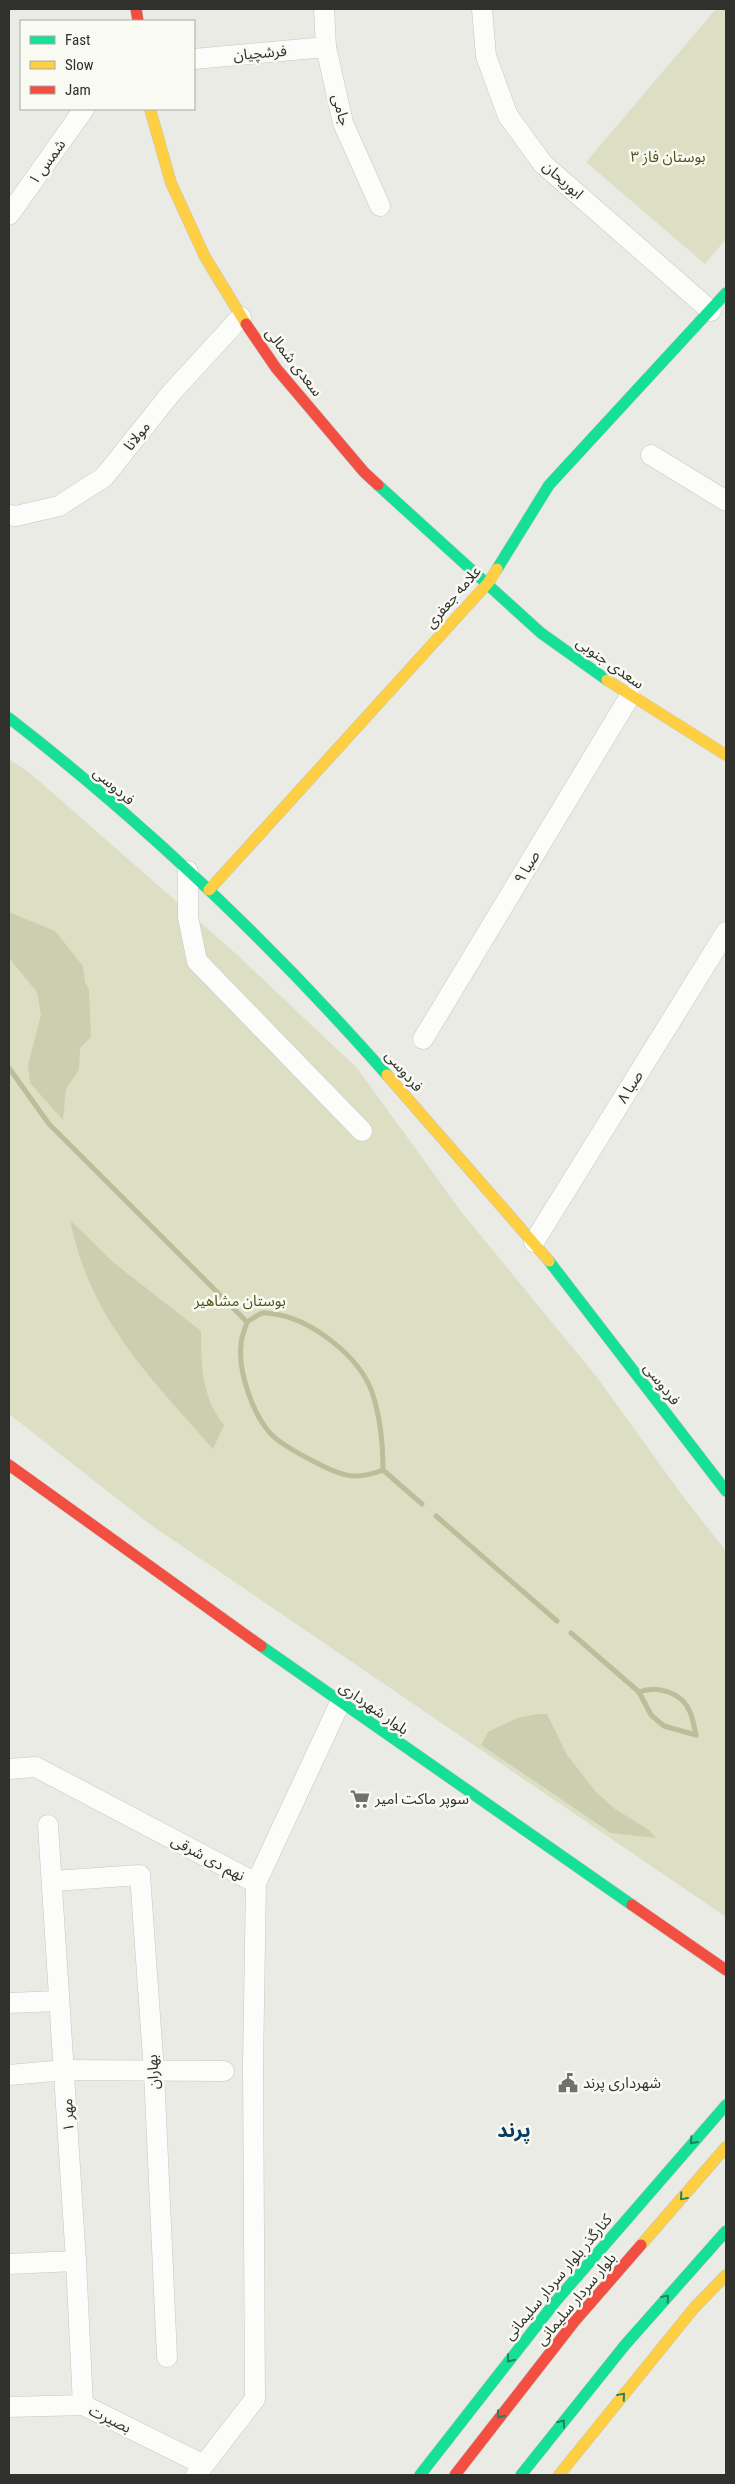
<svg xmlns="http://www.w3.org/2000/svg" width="735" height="2484" viewBox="0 0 735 2484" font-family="'Roboto Condensed','Noto Sans Arabic',sans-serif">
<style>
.green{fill:#dddfc5}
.forest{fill:#ccceb0}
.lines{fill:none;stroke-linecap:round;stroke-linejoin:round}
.stream{stroke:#babe99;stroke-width:5}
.street-casing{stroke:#c7c7c3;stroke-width:21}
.fast-casing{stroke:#c7c7c3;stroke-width:12}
.slow-casing{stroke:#c7c7c3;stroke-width:12}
.jam-casing{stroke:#c7c7c3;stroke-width:12}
.street{stroke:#fcfcfb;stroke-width:20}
.fast{stroke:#16e098;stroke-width:11}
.slow{stroke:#ffcf43;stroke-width:11}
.jam{stroke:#f24e42;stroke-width:11}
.oneway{stroke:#24805d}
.labels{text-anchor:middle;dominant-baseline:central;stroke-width:5;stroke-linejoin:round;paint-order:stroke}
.street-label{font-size:15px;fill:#30312d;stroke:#f9faf1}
.park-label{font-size:15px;fill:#505318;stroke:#f9faf1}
.poi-label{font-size:15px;fill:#30312d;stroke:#f9faf1;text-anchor:start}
.district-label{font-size:20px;font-weight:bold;fill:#083d60;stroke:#f9faf1}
</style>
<rect width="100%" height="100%" fill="#eaebe5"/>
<g class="green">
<path d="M716,9H726V239L705,264L586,162Z"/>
<path d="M9,759L30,773L234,952L357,1068L463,1214L596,1376L685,1499L726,1551V1917L148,1523L9,1414Z"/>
</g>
<g class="forest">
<path d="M9,912L55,931L83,966L85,982L89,990L91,1037L80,1048L79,1070L66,1089L63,1120L30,1083L28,1065L41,1015L37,992L9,958Z"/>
<path d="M70,1220L114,1263L201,1331C201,1365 202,1398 224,1425L213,1449C149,1376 90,1319 70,1220Z"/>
<path d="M537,1714H547L567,1755L596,1792L615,1809L649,1830L656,1838L611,1833L481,1745L488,1732L517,1718Z"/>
</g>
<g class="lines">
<g class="stream">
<path d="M9,1068L49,1124L247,1322C251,1320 258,1314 263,1313C266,1312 271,1314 274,1314C311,1319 359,1356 372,1392C380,1416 383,1444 383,1470L422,1504"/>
<path d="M247,1322C245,1329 241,1337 241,1345C238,1371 253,1417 273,1436C285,1447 301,1455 315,1462C341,1476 355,1481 383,1470"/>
<path d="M436,1516L557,1621"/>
<path d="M571,1633L639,1692L651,1715L664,1726L696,1735"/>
<path d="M639,1692C657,1685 682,1692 690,1712C693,1719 694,1727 696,1735"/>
</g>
<defs>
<g id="street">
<path d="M324,9L326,47L343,123L380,206"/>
<path d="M482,9L486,56L508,116L543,164L711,311"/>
<path d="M194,59L326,47"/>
<path d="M9,215L84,109"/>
<path d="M651,455L726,501"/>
<path d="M9,515L16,516L59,506L104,477L172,392L241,317"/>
<path d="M188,871V917L197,961L362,1131"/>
<path d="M423,1039L630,696"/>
<path d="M534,1242L726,932"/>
<path d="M9,1769L36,1767L256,1883L340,1703"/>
<path d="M48,1825L76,2261L83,2405"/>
<path d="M53,1881L140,1875L154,2072L167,2357"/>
<path d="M9,2003L58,2001"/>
<path d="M9,2075L65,2070L224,2071"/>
<path d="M9,2264L76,2261"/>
<path d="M9,2407L83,2405L204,2465"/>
<path d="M196,2475L255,2399L253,2065L256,1883"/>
</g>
<g id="fast">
<path d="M378,485L541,633L607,680"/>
<path d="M497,569L549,485L726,293"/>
<path d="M9,718C146,824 273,946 387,1075"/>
<path d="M549,1261L726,1491"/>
<path d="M261,1646L632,1905"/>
<path d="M420,2475L556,2301L726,2105"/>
<path d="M521,2475L625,2345L726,2231"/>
</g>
<g id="slow">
<path d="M150,109L171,183L205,257L246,324"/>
<path d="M607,680L726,755"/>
<path d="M209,890L488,583L497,569"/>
<path d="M387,1075L549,1261"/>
<path d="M641,2245L726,2147"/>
<path d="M559,2475L694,2308L726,2275"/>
</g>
<g id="jam">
<path d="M136,9L138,21"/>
<path d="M246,324L276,368L364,472L378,485"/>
<path d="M9,1465L261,1646"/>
<path d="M632,1905L726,1970"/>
<path d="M455,2475L574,2322L641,2245"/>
</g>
</defs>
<use href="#street" class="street-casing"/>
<use href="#fast" class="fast-casing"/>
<use href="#slow" class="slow-casing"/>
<use href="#jam" class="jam-casing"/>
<use href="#street" class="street"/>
<use href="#fast" class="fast"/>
<use href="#slow" class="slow"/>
<use href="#jam" class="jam"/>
</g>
<defs><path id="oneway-chevron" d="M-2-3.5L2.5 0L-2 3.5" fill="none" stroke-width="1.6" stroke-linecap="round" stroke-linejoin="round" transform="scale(1.25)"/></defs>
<g class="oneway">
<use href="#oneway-chevron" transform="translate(693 2141) rotate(132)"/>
<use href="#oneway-chevron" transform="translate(683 2197) rotate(131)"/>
<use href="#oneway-chevron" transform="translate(666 2298) rotate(-49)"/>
<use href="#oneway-chevron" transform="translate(510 2359) rotate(128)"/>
<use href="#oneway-chevron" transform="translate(622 2396) rotate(-50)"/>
<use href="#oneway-chevron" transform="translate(500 2415) rotate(128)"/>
<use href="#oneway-chevron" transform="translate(562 2423) rotate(-52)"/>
</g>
<defs>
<symbol id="supermarket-bare" viewBox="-9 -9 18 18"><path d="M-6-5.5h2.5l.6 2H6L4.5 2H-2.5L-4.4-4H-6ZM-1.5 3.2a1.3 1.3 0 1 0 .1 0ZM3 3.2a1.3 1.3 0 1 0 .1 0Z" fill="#71726d" stroke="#f9faf1" stroke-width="2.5" paint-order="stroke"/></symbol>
<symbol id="civic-bare" viewBox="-9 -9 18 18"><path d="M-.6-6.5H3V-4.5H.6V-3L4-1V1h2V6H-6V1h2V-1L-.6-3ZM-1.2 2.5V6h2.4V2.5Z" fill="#71726d" stroke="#f9faf1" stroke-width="2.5" paint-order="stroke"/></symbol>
</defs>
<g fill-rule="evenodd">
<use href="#supermarket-bare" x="346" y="1785" width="28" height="28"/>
<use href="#civic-bare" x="554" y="2069" width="28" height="28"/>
</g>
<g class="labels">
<g class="street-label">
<text transform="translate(260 53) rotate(-5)">فرشچیان</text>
<text transform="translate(341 110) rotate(75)">جامی</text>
<text transform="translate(47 162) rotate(-54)">شمس ۱</text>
<text transform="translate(563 180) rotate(42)">ابوریحان</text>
<text transform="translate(294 362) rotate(52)">سعدی شمالی</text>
<text transform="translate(137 436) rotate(-52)">مولانا</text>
<text transform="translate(453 597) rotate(-49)">علامه جعفری</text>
<text transform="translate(610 663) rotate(35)">سعدی جنوبی</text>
<text transform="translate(114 786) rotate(41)">فردوسی</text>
<text transform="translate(527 867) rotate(-59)">صبا ۹</text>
<text transform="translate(404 1071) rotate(49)">فردوسی</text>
<text transform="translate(630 1087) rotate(-58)">صبا ۸</text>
<text transform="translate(662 1384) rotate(52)">فردوسی</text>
<text transform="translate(374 1708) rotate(35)">بلوار شهرداری</text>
<text transform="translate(208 1858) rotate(28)">نهم دی شرقی</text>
<text transform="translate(153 2072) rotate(-93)">بهاران</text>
<text transform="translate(68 2115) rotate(-93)">مهر ۱</text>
<text transform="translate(558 2277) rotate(-50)">کنارگذر بلوار سردار سلیمانی</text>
<text transform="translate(576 2299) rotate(-50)">بلوار سردار سلیمانی</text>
<text transform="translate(110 2419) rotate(26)">بصیرت</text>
</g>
<g class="park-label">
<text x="668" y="157">بوستان فاز ۳</text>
<text x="240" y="1301">بوستان مشاهیر</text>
</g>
<g class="poi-label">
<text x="375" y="1799">سوپر ماکت امیر</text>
<text x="583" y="2083">شهرداری پرند</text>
</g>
<g class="district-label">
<text x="514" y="2130">پرند</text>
</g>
</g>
<rect width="735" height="2484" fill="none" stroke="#30312d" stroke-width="20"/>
<rect x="20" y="20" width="175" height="90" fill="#f9faf1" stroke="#a9aaa3"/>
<rect x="30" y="36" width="25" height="8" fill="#16e098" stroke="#a9aaa3"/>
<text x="65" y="45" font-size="15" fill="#30312d">Fast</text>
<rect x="30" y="61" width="25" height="8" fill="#ffcf43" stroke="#a9aaa3"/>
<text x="65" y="70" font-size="15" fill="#30312d">Slow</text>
<rect x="30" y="86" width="25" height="8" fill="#f24e42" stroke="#a9aaa3"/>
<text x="65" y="95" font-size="15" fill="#30312d">Jam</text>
</svg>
